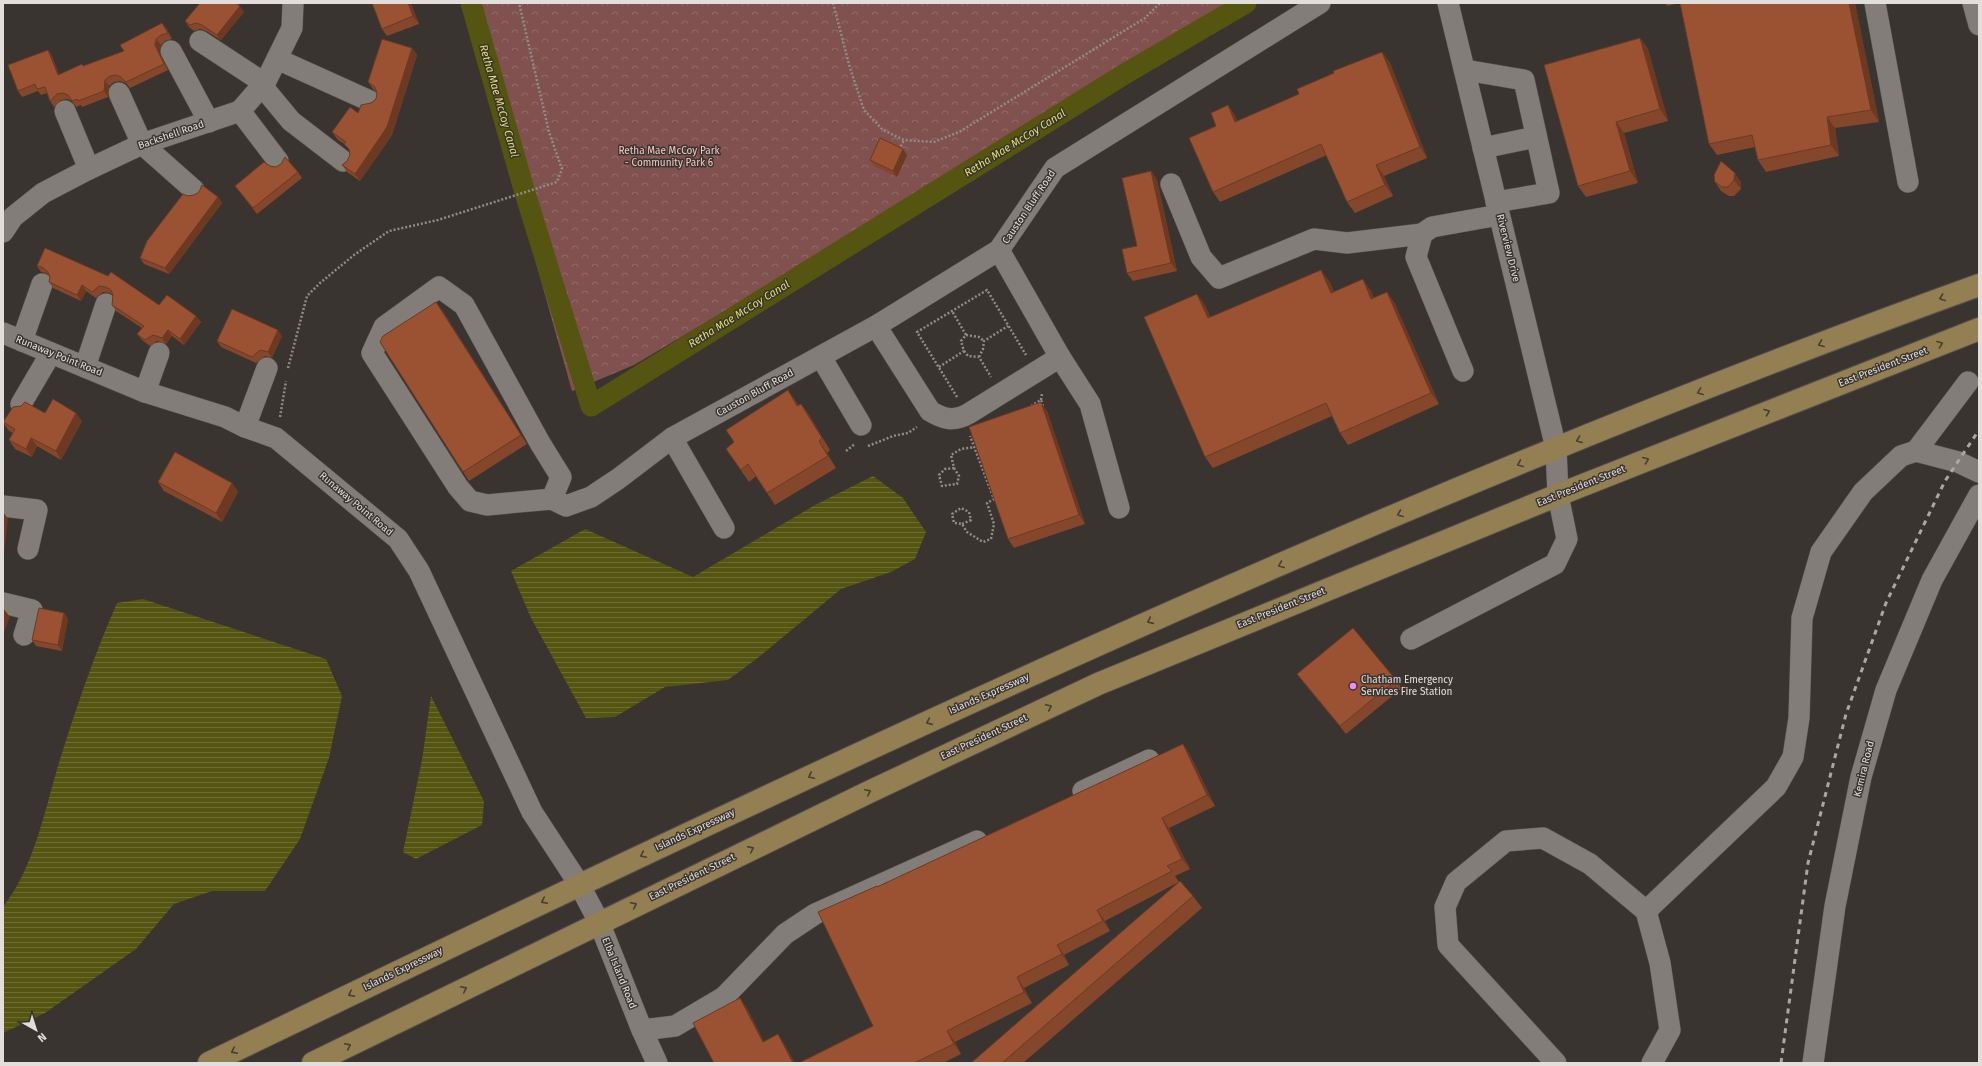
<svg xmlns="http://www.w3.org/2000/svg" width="1982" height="1066" viewBox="0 0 1982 1066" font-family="'Fira Sans',sans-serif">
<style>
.forest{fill:url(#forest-crowns)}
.water{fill:url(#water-rules)}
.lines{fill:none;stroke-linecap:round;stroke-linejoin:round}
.canal{stroke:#565411;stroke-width:21}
.minor-casing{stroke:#56524f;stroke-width:22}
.major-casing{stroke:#56524f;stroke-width:24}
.path{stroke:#908c89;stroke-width:2.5;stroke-dasharray:2 2;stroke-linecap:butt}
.minor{stroke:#827d78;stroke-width:21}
.major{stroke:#937f51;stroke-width:22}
.rail{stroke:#aaa7a4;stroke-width:3;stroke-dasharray:5 5;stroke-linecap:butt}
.wall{fill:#84472b}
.shaded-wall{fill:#6c3923}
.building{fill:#9a5232;stroke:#6c3923}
.oneway{stroke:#463f35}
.poi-dot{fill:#e98efe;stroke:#393430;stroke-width:1.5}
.labels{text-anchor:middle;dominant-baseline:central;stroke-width:3;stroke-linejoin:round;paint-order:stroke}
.street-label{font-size:10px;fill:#e1dedc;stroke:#393430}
.park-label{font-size:10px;fill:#f6c7c3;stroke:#393430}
.poi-label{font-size:10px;fill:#e1dedc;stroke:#393430;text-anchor:start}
.water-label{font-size:11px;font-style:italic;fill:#e2df6d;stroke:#393430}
</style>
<defs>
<pattern id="forest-crowns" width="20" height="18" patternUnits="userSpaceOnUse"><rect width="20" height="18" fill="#80514e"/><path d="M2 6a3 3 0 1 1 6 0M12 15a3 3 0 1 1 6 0" fill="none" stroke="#926a67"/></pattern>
<pattern id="water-rules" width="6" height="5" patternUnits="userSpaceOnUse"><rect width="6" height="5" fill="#565411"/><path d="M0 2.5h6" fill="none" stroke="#6e6c33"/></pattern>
</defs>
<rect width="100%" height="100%" fill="#393430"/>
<path class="forest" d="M463,3H1246L634,365L572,391Z"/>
<g class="water">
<path d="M873,476L903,498L926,532L915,559L891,572L841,589L759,657L728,680L665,687L615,717L586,718L531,618L511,571L585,529L693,577L815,505Z"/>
<path d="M143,599L326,659L342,696L329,758L300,839L265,891H212L174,904L136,949L45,1013L3,1033V907C34,867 44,813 58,766C75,711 94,655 117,603Z"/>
<path d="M431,696L484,801L482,825L416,859L403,852L422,760Z"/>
</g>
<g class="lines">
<path class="canal" d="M471,3L525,193L591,406L1123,75L1246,3"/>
<defs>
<g id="minor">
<path d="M1875,3L1908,182"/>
<path d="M1973,3L1979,25"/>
<path d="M200,41L264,83"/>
<path d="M171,51L209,122"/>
<path d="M277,59L370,101"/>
<path d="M1465,70L1524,80L1549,193L1496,202"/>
<path d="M262,86L291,121L343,161"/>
<path d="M119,93L142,144L194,190"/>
<path d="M65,111L89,169"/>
<path d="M240,111L278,161"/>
<path d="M1483,148L1536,137"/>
<path d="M1171,184L1201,257L1219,278L1314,239L1347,243L1422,234"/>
<path d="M3,232L13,217L43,193L89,169L142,144L240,111L266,81L292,28L293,3"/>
<path d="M876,326L930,411C943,419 954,422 968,414L1060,357L999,250"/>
<path d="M3,333L145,392L225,417L245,427L276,438L398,539L419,571L532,812L579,884L599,922L642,1030L657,1063"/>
<path d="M22,341L42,284"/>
<path d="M821,357L861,425"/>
<path d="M1060,357L1090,404L1119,508"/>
<path d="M85,367L106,304"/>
<path d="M1463,371L1416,257L1422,234L1432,227L1499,215"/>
<path d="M145,392L159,353"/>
<path d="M21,404L51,353"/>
<path d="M245,427L267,368"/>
<path d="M672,438L724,528"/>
<path d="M1916,451L1968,382"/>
<path d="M552,499L561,477L540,443L464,305L439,287L384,327L372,353L458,487L470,501L487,505L552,499L566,506L591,497L618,479L672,438L876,326L999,250L1055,168L1320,3"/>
<path d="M3,506L37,510L28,549"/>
<path d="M3,603L32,610L24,635"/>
<path d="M1411,639L1555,564L1567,539L1558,495L1556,448L1448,3"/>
<path d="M1083,791L1149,760"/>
<path d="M1646,911L1776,787L1793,757L1799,718L1802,618L1821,552L1863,492L1901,456L1916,451L1958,462L1979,472"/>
<path d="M642,1030L675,1026L724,997L785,934L815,914L977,841"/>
<path d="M1556,1063L1448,945L1445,907L1456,882L1506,841L1543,838L1590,864L1646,911L1660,963L1670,1030L1652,1063"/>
<path d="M1813,1063L1835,906L1861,777L1886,690L1932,580L1979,495"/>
</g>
<g id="major">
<path d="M209,1063C789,783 1372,504 1979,285"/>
<path d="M313,1063L869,792L1098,684L1558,495L1979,329"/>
</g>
</defs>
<use href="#minor" class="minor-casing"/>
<use href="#major" class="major-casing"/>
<g class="path">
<path d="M833,3L850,68L864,110L883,130L904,140L934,142L959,132L1145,18L1160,3"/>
<path d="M899,150L904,140"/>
<path d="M966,335L979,337L984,341"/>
<path d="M964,351L968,356L979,357L991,377"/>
<path d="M979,357L983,349L984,341L1008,326"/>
<path d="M939,367L964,351L961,341L966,335L952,311"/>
<path d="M288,368L307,296L320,283L354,255L389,231L438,220L557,182L562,169L549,132L519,3"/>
<path d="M957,397L917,332L987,290L1026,355"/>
<path d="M1041,400L1042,393"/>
<path d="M1031,406L1041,400L1043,407"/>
<path d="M280,417L286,381"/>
<path d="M868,446L893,436L908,433L917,427"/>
<path d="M846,451L855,444"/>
<path d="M954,468L959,476L957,484L942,486L939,475L945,469L954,468L951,455L961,449L975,447"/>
<path d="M962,524L971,520L969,512L961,508L952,514L954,523L962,524L967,532L983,542L991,539L994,524L987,503L994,499L970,436"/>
</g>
<use href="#minor" class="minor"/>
<use href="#major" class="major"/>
<path class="rail" d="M1781,1063L1808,863L1846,714L1886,603L1945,481L1979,430"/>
</g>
<g class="wall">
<path d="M372,3H413L411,4L419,24L387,36L382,29Z"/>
<path d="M1665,3H1855L1879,122L1835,128L1839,156L1766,172L1758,160L1755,147L1717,155L1709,144L1680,3L1667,6Z"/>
<path d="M244,12L221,40L206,31L200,29L194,31L189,27L185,21Z"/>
<path d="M162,23L167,29L172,39L165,41L161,45L159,51L168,70L130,88L126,83L120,81L114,82L109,86L108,97L82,107L81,105L76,107L72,101L67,99L61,100L54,107L50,101L47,93L41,95L38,91L22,97L18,91L48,50L52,56L59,75L124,51Z"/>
<path d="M1640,38L1648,49L1668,121L1624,133L1638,183L1586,197L1578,186Z"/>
<path d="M412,48L417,55L392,135L360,181L347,172L342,165L347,161L350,155L349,150L346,145L338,140L332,132L371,103L376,99L377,93L373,89L368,82Z"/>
<path d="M1382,52L1390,63L1427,158L1384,176L1393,196L1355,213L1347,202L1327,155L1220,202L1213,192L1216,126L1228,105L1235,116L1237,121L1299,94L1334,73Z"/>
<path d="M907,155L897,177L874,166L870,160Z"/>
<path d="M270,166L298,172L302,178L257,214L235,186Z"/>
<path d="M1151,171L1157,180L1177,271L1133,281L1127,273L1137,246Z"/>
<path d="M1714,175L1741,182V189L1734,196H1729L1721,191L1715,182Z"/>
<path d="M188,196L218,197L222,203L169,274L144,264L140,258Z"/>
<path d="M45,248L159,305L196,316L201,322L184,345L172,336L166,344L157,341L150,346L142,340L137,334L142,328L116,311L112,305L113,295L110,293L103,292L96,298L86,291L81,301L53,288L49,282L50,276L49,275L46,273L41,272L37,266Z"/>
<path d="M1330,282L1334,292L1371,291L1374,298L1387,292L1395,304L1439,404L1348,445L1340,433L1332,416L1213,468L1205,457V305L1210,317Z"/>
<path d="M436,302L527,444L469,481L463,472Z"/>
<path d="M282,336L272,358L265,356L256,363L221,347L217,341Z"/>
<path d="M788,390L799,406L801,404L809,415L830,450L827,453L836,468L775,505L756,476L749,482L726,449L734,442Z"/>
<path d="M1047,411L1085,524L1014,548L1008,539Z"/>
<path d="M45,413L82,421L61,460L37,446L32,457L15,449L9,440L13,433L9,431L3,422Z"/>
<path d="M158,482L232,483L238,492L222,522L164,491Z"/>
<path d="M64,613L68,619L62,651L36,646L32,640Z"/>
<path d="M1297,674L1396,680L1402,688L1346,734L1304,683Z"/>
<path d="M1183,744L1190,755L1215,806L1169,828L1190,869L1175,876L1179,882L1105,921L1110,931L1064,955L1069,965L1024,988L1032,1003L955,1042L961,1054L943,1063H799L873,1026L878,887Z"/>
<path d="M1193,896L1202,908L1023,1063H971Z"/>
</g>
<g class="shaded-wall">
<path d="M408,3H410L411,4L419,24L413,16Z"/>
<path d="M1849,3H1855L1879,122L1871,110Z"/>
<path d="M240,6L244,12L221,40L217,35Z"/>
<path d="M162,23L167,29L172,39L168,33Z"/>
<path d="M1640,38L1648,49L1668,121L1660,109Z"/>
<path d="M156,39L161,45L159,51L168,70L164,64L155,45Z"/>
<path d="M412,48L417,55L392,135L360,181L355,174Z"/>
<path d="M48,50L52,56L62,81L58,75Z"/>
<path d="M1382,52L1390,63L1427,158L1420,147Z"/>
<path d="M105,80L109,86L108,97L104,91Z"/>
<path d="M1228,105L1235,116L1243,133L1235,122Z"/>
<path d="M1827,117L1835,128L1839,156L1831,145Z"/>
<path d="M1616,122L1624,133L1638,183L1630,171Z"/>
<path d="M903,149L907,155L897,177L893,171Z"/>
<path d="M1376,165L1384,176L1393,196L1385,185Z"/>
<path d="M1151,171L1157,180L1177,271L1171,263Z"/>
<path d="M1735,173L1741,182V189L1734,180Z"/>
<path d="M218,197L222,203L169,274L165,268Z"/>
<path d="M1321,270L1330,282L1339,304L1331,293Z"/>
<path d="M1363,279L1371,291L1379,310L1371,299Z"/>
<path d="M82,285L86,291L81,301L77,295Z"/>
<path d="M1387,292L1395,304L1439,404L1431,393Z"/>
<path d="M1197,294L1205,305L1216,330L1208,318Z"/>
<path d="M436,302L443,311L527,444L521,435Z"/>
<path d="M196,316L201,322L184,345L180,339Z"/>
<path d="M168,330L172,336L166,344L162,338Z"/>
<path d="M278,330L282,336L272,358L268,352Z"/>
<path d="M788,390L796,402L806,418L797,406Z"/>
<path d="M1041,402L1047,411L1085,524L1079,515Z"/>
<path d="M801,404L809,415L830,450L822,438Z"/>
<path d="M76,413L82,421L61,460L56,451Z"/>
<path d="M31,438L37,446L32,457L26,449Z"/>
<path d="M819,441L827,453L836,468L828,456Z"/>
<path d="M232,483L238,492L222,522L216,513Z"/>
<path d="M3,512L8,519L3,562Z"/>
<path d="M3,608L10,617L3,634Z"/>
<path d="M64,613L68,619L62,651L58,645Z"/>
<path d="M1183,744L1190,755L1215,806L1207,795Z"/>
<path d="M1162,818L1169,828L1190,869L1182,859Z"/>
<path d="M1097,910L1105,921L1110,931L1103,921Z"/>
<path d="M1057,945L1064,955L1069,965L1062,954Z"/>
<path d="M1017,977L1024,988L1032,1003L1024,992Z"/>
<path d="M740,998L747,1008L770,1053L763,1042Z"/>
<path d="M947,1031L955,1042L961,1054L954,1044Z"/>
<path d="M778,1034L785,1045L795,1063H793Z"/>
</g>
<g class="building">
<path d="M200,3H236L240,6L217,35L202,25L196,23L190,25L185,21Z"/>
<path d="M372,3H408L413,16L382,29Z"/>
<path d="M1680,3H1849L1871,110L1827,117L1831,145L1758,160L1752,135L1709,144Z"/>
<path d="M162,23L168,33L161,35L156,39L155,45L164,64L126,82L121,77L116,75L110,76L105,80L104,91L78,101L77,99L72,101L68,95L63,93L57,94L50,101L45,87L37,89L35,84L18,91L8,65L48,50L58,75L82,64L83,66L124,51L120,45Z"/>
<path d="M1640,38L1660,109L1616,122L1630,171L1578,186L1544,65Z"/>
<path d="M382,39L412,48L387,127L355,174L342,165L347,161L350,155L349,149L344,144L346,142L332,132L350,107L358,113L361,105L371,103L376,99L377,93L375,87L368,82Z"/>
<path d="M1382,52L1420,147L1376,165L1385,185L1347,202L1321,144L1213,192L1189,138L1216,126L1211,113L1228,105L1235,122L1299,94L1297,89L1334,73L1333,71Z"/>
<path d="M880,138L903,149L893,171L870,160Z"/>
<path d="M285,157L298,172L253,208L235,186L264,162L270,166L276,167L281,164Z"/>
<path d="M1721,161L1735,173L1734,180L1728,187H1722L1715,182L1714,175Z"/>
<path d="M1151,171L1171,263L1127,273L1122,249L1137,246L1122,178Z"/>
<path d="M202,185L218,197L165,268L140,258L147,241L183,194L188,196L194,195L199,192Z"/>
<path d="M45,248L108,276L111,272L159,305L167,295L196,316L180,339L168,330L162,338L153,335L145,340L137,334L144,326L112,305L113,295L111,290L106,287L99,286L92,292L82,285L77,295L49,282L50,276L47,271L42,267L37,266Z"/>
<path d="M1321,270L1331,293L1363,279L1371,299L1387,292L1431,393L1340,433L1326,403L1205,457L1144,317L1197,294L1208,318Z"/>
<path d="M436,302L521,435L463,472L380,342L383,336Z"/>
<path d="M232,309L278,330L268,352L260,350L252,357L217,341Z"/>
<path d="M788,390L797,406L801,404L822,438L819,441L828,456L767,493L748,464L741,470L726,449L734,442L726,430Z"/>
<path d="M53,399L76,413L56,451L31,438L26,449L9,440L15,429L3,422L13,407L21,406L25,402L45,413Z"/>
<path d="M1041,402L1079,515L1008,539L969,427Z"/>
<path d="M175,452L232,483L216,513L158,482Z"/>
<path d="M39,608L64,613L58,645L32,640Z"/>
<path d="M1353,628L1396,680L1340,726L1297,674Z"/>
<path d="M1183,744L1207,795L1162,818L1182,859L1167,866L1172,871L1097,910L1103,921L1057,945L1062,954L1017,977L1024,992L947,1031L954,1044L914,1063H799L873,1026L818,912L877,886V887Z"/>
<path d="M1180,881L1193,896L1002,1063H971Z"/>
<path d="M740,998L763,1042L778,1034L793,1063H714L693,1023Z"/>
</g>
<defs><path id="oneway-chevron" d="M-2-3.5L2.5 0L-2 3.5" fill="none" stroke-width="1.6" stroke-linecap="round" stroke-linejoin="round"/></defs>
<g class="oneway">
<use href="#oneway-chevron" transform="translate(1942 298) rotate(160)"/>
<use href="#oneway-chevron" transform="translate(1821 344) rotate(159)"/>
<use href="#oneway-chevron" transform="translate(1940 344) rotate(-21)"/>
<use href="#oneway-chevron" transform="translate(1700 392) rotate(159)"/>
<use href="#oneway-chevron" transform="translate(1767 412) rotate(-21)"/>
<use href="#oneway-chevron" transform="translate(1579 440) rotate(159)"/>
<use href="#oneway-chevron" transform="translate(1646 460) rotate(-22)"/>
<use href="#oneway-chevron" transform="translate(1520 464) rotate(157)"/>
<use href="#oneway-chevron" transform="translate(1400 514) rotate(157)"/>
<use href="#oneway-chevron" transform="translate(1281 565) rotate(157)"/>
<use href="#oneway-chevron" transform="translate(1150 621) rotate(156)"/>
<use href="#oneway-chevron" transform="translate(1049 707) rotate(-25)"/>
<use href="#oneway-chevron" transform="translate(929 722) rotate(156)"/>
<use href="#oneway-chevron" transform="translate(811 776) rotate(155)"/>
<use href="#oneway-chevron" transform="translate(868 792) rotate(-26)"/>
<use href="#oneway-chevron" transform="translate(751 849) rotate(-26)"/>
<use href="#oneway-chevron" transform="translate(643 855) rotate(155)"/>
<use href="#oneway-chevron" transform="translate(544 901) rotate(154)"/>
<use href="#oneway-chevron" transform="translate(634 905) rotate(-26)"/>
<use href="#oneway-chevron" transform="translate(464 989) rotate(-26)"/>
<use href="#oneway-chevron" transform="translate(351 994) rotate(154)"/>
<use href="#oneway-chevron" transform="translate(348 1046) rotate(-26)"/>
<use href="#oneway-chevron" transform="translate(234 1051) rotate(154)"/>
</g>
<circle class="poi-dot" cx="1353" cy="686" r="4"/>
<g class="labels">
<g class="street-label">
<text transform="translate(171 135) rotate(-19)">Backshell Road</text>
<text transform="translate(1029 207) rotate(-56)">Causton Bluff Road</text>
<text transform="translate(1508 248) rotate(76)">Riverview Drive</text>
<text transform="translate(59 356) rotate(22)">Runaway Point Road</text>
<text transform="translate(1883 367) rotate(-21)">East President Street</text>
<text transform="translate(755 393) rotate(-29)">Causton Bluff Road</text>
<text transform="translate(1581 486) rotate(-22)">East President Street</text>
<text transform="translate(356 504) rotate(40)">Runaway Point Road</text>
<text transform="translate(1281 608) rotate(-22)">East President Street</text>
<text transform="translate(989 694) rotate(-24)">Islands Expressway</text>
<text transform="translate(984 737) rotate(-25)">East President Street</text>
<text transform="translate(1864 769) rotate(-76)">Kemira Road</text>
<text transform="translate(695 830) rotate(-25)">Islands Expressway</text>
<text transform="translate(692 877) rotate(-26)">East President Street</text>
<text transform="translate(403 969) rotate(-26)">Islands Expressway</text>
<text transform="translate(619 973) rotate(68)">Elba Island Road</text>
</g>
<g class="park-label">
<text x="669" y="151">Retha Mae McCoy Park<tspan x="669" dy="12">- Community Park 6</tspan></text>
</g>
<g class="poi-label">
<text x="1361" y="680">Chatham Emergency<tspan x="1361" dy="12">Services Fire Station</tspan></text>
</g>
<g class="water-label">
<text transform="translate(499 101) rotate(74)">Retha Mae McCoy Canal</text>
<text transform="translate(1015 143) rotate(-32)">Retha Mae McCoy Canal</text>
<text transform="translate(739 314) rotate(-32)">Retha Mae McCoy Canal</text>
</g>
</g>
<rect width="1982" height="1066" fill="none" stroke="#e1dedc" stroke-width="8"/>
<g transform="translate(36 1030) rotate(141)" stroke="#393430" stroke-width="3" paint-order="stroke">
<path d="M0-3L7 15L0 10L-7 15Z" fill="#e1dedc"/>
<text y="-6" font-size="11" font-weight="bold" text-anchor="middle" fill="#e1dedc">N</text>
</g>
</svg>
